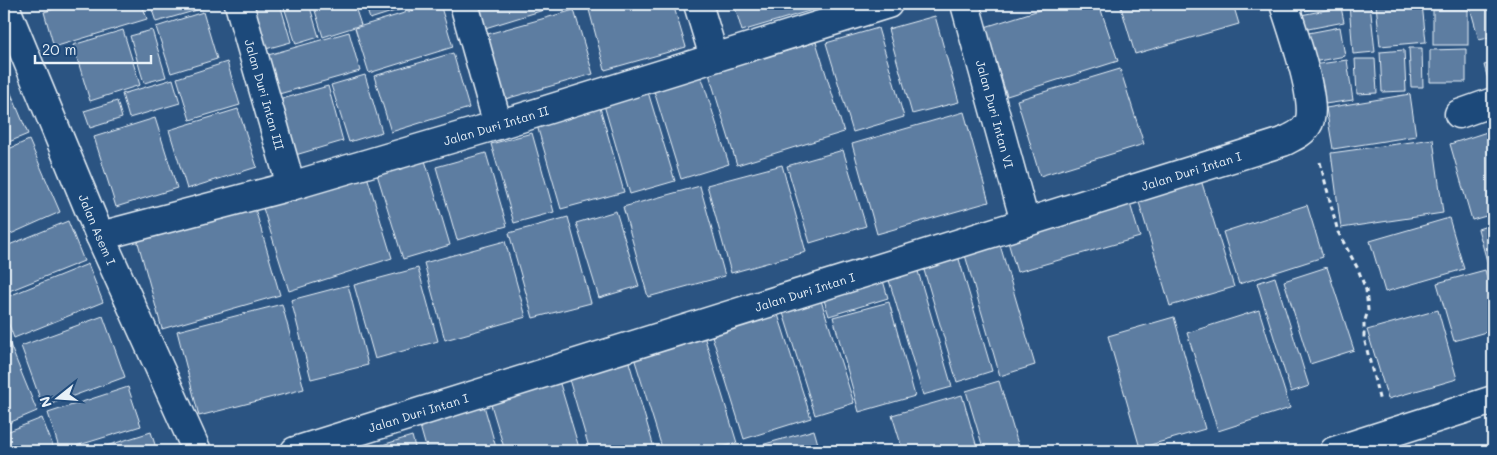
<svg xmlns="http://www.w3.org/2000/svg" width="1497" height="455" viewBox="0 0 1497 455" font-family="Mali,sans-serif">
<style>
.building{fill:#5d7da1;stroke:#e8f1f8}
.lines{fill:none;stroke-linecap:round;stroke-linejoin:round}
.street-casing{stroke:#e8f1f8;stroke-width:31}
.path{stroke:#e8f1f8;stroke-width:3;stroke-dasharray:5 4;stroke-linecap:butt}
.street{stroke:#1f4a7a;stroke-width:28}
.labels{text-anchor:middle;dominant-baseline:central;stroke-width:5;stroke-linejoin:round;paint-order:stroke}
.street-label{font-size:12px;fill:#e8f1f8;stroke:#1f4a7a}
</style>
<rect width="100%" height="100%" fill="#2b5482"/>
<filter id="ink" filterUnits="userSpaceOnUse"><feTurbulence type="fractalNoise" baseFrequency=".02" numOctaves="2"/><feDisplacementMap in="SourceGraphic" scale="10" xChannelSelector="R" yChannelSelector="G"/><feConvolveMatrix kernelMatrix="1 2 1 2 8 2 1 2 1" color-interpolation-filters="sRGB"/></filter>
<g filter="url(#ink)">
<g class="building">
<path d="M70,4H142L147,19L54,47L44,12Z"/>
<path d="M150,4H210L211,6L156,22Z"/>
<path d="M241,4H280L291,42L255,52Z"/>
<path d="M283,4H309L319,37L296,44Z"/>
<path d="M313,4H354L361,25L323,37Z"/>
<path d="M365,4H417L370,19Z"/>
<path d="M434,4H440L453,47L369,73L355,28Z"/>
<path d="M474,4H563L482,29Z"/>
<path d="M597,4H673L686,47L605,70L588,6Z"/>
<path d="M734,4H818L819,8L742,31Z"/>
<path d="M1058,4H1099L1118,61L1007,96L985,27Z"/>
<path d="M1120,4H1233L1239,24L1135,54Z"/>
<path d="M1290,4H1329L1330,5L1292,13Z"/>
<path d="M1349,4H1370L1375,52L1353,54Z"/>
<path d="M1376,4H1422L1426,42L1380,46Z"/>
<path d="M1469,4H1493V37L1479,40Z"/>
<path d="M1341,7L1344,22L1298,31L1296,16Z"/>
<path d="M574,10L593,74L495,102L477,37Z"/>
<rect x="1433" y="10" width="35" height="35"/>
<path d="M203,12L217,59L171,73L156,27Z"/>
<path d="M935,16L959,102L912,114L888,29Z"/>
<path d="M1340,27L1345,56L1308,63L1303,34Z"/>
<path d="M878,28L904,117L853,132L826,43Z"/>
<path d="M123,30L140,85L90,101L73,45Z"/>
<path d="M152,30L166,77L144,83L130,36Z"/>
<path d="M349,32L360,71L272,96L261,57Z"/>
<path d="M816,42L844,132L737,165L709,74Z"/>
<path d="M1409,48H1422L1423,87H1411Z"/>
<path d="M1466,49V82H1430V50Z"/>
<path d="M1404,50L1406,91L1382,92L1380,52Z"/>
<path d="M453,53L469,108L391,132L374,76Z"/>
<path d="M1355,59H1375L1377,93L1357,94Z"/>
<path d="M1347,60L1353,100L1318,105L1313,65Z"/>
<path d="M227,62L240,105L190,120L177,78Z"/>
<path d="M1493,63V97L1484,65Z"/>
<path d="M1120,69L1144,144L1040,176L1017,100Z"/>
<path d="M365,75L382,132L349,142L331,85Z"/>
<path d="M701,75L729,164L681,179L654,91Z"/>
<path d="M4,77L13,98L4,102Z"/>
<path d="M173,79L180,103L129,118L122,94Z"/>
<path d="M328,86L343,141L292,156L275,101Z"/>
<path d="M648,92L675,181L630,194L604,105Z"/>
<path d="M1410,94L1416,136L1333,149L1326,108Z"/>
<path d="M13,98L28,134L4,144V102Z"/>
<path d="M117,101L122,118L90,128L84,111Z"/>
<path d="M599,104L624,192L561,209L536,122Z"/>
<path d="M238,109L257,167L187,189L169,130Z"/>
<path d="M964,112L989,202L877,234L852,144Z"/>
<path d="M155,118L177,188L116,207L94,137Z"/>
<path d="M1493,130V214L1472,220L1450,144Z"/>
<path d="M532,133L554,212L514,223L491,144Z"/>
<path d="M1433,139L1443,213L1341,228L1331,153Z"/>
<path d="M29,140L60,212L4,237V151Z"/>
<path d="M843,150L866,226L810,243L787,166Z"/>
<path d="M486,153L507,226L457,240L436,167Z"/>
<path d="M424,157L450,245L403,259L376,171Z"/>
<path d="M782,165L806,252L731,273L707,185Z"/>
<path d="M367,176L392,258L289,291L263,208Z"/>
<path d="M1201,180L1234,287L1170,306L1138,199Z"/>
<path d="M700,186L725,276L648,297L623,207Z"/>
<path d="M1128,197L1140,237L1017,272L1005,232Z"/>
<path d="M254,205L280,295L162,329L137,239Z"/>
<path d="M1307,205L1323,257L1239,284L1223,232Z"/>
<path d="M616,211L639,286L599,298L576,223Z"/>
<path d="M568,217L591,303L533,318L509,233Z"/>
<path d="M1449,218L1464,269L1385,292L1370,241Z"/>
<path d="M68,221L84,261L4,293V247Z"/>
<path d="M1493,224V279H1492L1478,229Z"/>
<path d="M998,238L1035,365L1000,376L963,248Z"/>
<path d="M505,241L526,317L445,340L424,263Z"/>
<path d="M956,249L992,371L957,382L921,260Z"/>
<path d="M915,261L952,387L923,395L886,270Z"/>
<path d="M88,264L103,302L14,338L4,312V298Z"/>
<path d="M1327,267L1354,350L1310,364L1284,281Z"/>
<path d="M418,268L438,341L375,359L354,285Z"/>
<path d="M880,270L888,298L829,316L820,287Z"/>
<path d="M1485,270L1493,298V330L1454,341L1437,283Z"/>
<path d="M1275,277L1309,386L1291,392L1257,283Z"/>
<path d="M348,285L368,365L311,379L291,300Z"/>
<path d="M817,288L854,403L815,415L779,300Z"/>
<path d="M774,302L811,418L744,439L708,323Z"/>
<path d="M889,302L915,396L859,412L833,317Z"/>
<path d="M282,304L304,389L199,416L177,331Z"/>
<path d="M1259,310L1290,408L1218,431L1187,333Z"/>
<path d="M1438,310L1457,379L1388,399L1367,330Z"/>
<path d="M103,316L125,377L43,407L21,346Z"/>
<path d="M1174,317L1205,429L1140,448L1108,336Z"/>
<path d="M701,326L737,443L708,451H663L631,348Z"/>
<path d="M4,330L37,411L4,425Z"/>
<path d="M626,352L655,451H590L566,369Z"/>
<path d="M558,377L580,451H505L489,398Z"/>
<path d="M999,381L1020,451H984L966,391Z"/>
<path d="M128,387L141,426L60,451L48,413Z"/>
<path d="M962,395L978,451H903L892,415Z"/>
<path d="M483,402L497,451H427L418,419Z"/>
<path d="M42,418L55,451H4V433Z"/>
<path d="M814,430L820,451H752L751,448Z"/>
<path d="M151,432L157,451H90Z"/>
<path d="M412,436L416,451H362Z"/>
</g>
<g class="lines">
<defs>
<g id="street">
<path id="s1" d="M4,4L100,236L197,451"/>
<path id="s2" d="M239,4L291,186"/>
<path d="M464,4L498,125"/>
<path d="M698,4L714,57"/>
<path id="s3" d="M965,4L1025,222"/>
<path d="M1459,114L1493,102"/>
<path id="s4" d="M100,236L291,186L498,125L888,4"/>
<path id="s5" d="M295,451L1283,142C1293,137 1302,134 1308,124C1320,107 1291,26 1284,4"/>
<path d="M1334,451L1493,400"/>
</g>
</defs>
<use href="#street" class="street-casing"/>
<path class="path" d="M1320,162L1338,232L1358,269L1366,290L1368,310L1364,324V338L1380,402"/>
<use href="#street" class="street"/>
</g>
</g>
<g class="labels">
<g class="street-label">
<text stroke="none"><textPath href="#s2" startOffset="94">Jalan Duri Intan III</textPath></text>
<text stroke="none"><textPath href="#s3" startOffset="114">Jalan Duri Intan VI</textPath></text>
<text stroke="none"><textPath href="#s4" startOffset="411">Jalan Duri Intan II</textPath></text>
<text stroke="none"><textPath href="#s5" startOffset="939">Jalan Duri Intan I</textPath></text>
<text stroke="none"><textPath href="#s1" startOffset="244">Jalan Asem I</textPath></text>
<text stroke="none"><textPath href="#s5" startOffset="534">Jalan Duri Intan I</textPath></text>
<text stroke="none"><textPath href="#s5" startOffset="129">Jalan Duri Intan I</textPath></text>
</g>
</g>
<rect width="1497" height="455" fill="none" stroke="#1f4a7a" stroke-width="20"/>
<rect x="10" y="10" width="1477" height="435" fill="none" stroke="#e8f1f8" stroke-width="2" filter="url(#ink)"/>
<g transform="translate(58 398) rotate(253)" stroke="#1f4a7a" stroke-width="4" paint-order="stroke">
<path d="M0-4L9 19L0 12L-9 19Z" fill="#e8f1f8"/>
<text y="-8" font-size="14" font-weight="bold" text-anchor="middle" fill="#e8f1f8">N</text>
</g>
<path d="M35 55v8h116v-8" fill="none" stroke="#e8f1f8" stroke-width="2.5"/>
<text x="42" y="55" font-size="15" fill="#e8f1f8" stroke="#1f4a7a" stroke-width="4" paint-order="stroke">20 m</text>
</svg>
